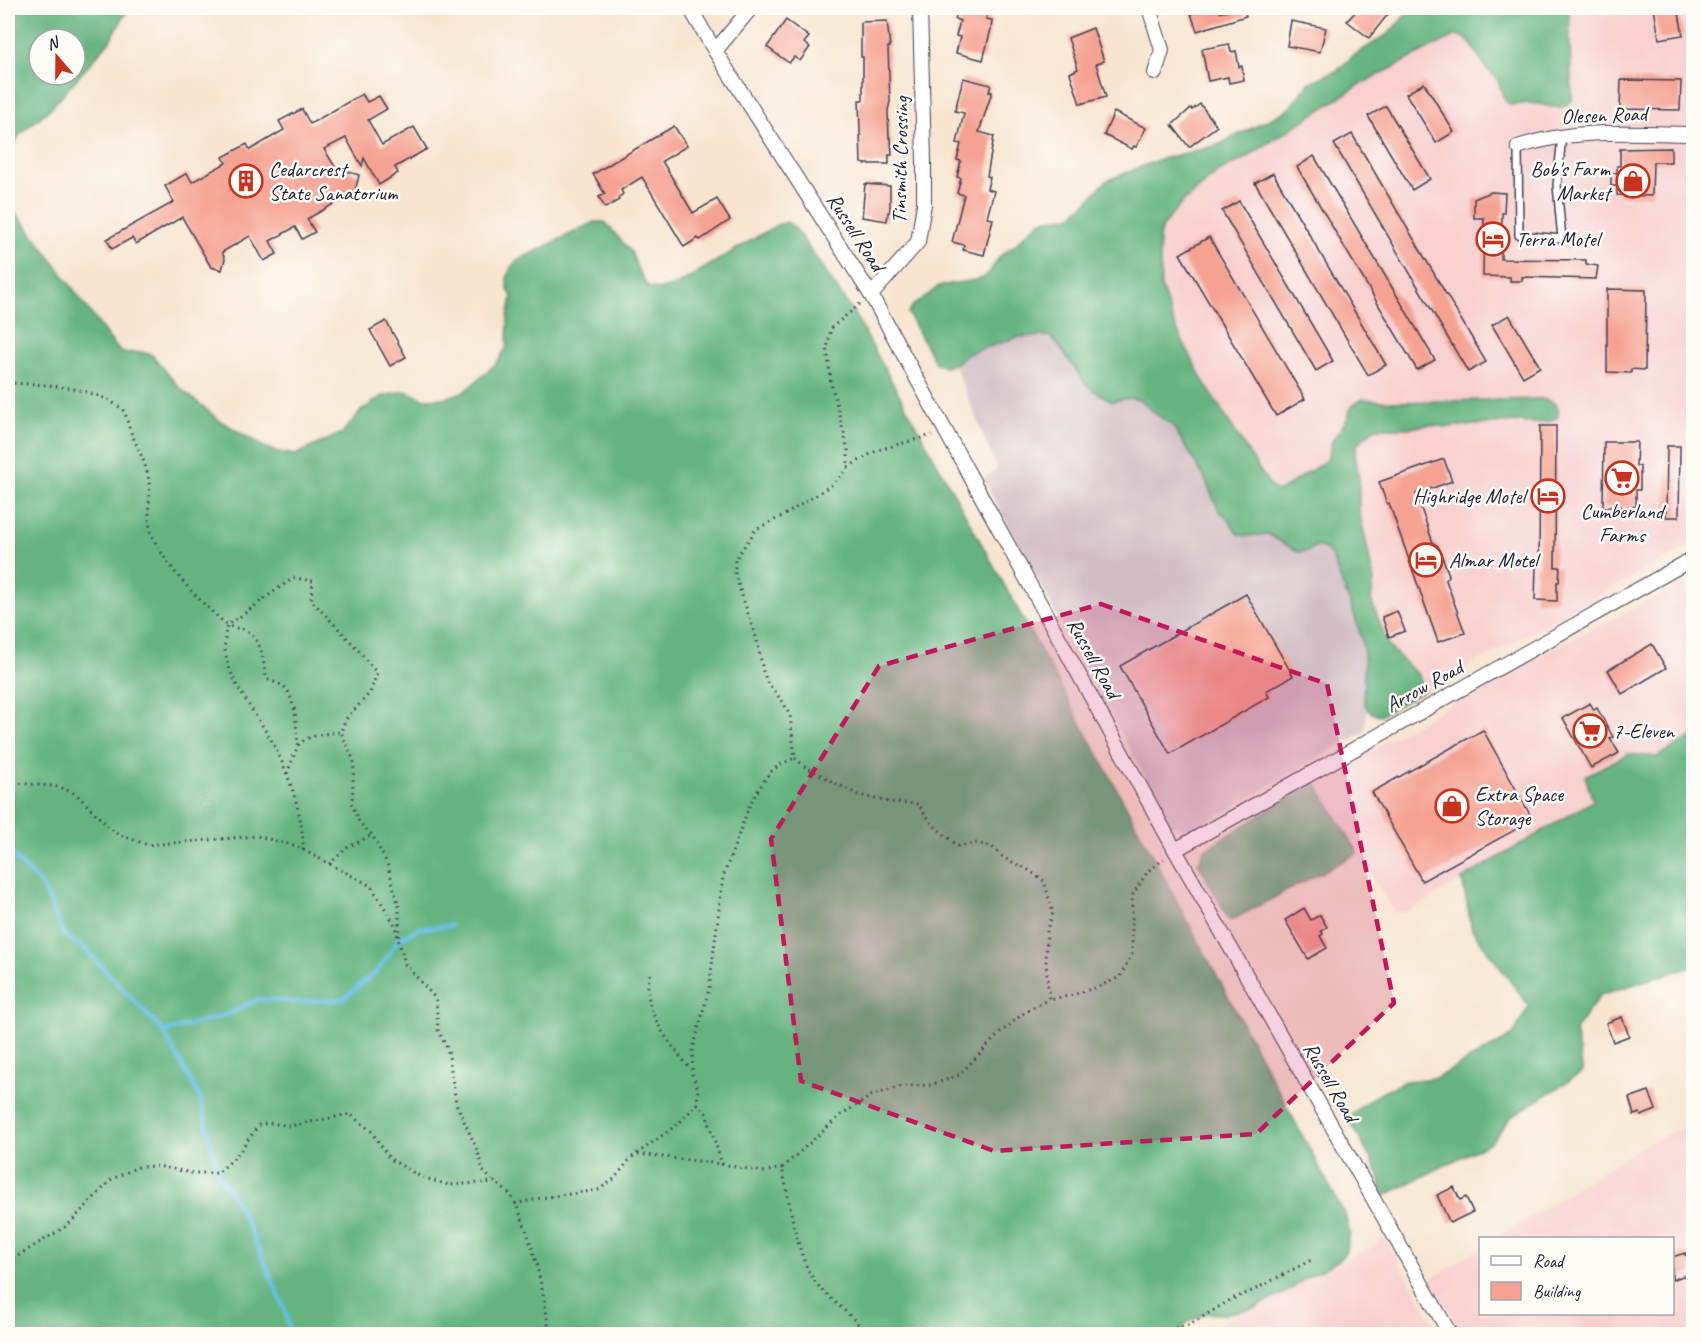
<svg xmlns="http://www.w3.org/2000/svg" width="1701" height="1342" viewBox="0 0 1701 1342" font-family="Caveat,sans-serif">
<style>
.built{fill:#f7d0cf}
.industrial{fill:#d2bec5}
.forest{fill:#65b480;stroke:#446b5e;stroke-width:1.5;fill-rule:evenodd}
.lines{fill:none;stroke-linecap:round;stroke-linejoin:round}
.stream{stroke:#66bfe3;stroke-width:4.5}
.building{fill:#f5a292}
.service-casing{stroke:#423f51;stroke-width:10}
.minor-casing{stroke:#423f51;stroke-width:16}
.path{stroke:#423f51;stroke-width:3;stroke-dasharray:1.5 4.5;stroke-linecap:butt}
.service{stroke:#fff;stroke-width:7}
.minor{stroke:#fff;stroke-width:14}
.marked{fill:#c2185b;fill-opacity:0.2;stroke:#c2185b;stroke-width:4.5;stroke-dasharray:12 8;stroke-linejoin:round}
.labels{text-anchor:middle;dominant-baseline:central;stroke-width:5;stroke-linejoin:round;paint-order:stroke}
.street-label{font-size:21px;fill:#22223b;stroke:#fdfcf7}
.poi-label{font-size:21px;fill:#22223b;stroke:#fdfcf7;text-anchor:start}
</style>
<rect width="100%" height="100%" fill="#fdfcf7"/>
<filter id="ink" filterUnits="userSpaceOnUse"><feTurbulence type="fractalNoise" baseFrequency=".0167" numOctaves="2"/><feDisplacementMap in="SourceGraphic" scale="12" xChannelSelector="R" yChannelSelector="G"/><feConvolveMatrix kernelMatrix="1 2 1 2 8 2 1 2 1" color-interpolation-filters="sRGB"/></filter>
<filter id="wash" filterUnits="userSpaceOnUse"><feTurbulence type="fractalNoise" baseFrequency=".008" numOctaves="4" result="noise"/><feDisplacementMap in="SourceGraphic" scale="24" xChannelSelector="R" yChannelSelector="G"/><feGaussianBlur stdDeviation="1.35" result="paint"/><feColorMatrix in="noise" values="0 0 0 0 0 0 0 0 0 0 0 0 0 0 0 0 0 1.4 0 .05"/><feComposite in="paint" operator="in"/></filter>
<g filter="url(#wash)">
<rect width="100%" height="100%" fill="#f7e5d0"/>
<g class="built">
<path d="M1569,8H1693V544L1424,691L1419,676L1389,647L1371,600L1374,580L1359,509V479L1355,452L1358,443L1374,429L1378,428H1408L1428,425L1447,427L1518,422L1533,423L1542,399L1393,402L1362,399L1350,408L1348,418L1332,441L1327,460L1283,489L1278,491L1273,489L1202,379L1175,326L1161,287L1159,237L1167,219L1181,204L1218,172L1243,160L1361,84L1454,36L1463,37L1471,44L1484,65L1498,80L1506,102L1511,105L1530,103L1549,107L1573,81L1570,66Z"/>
<path d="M1685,585L1693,589V736L1657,757L1628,754L1585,777L1594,801L1408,912H1394L1315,782L1526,662L1676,587Z"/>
<path d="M1693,1122V1334H1462L1430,1280L1480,1248V1314H1672V1238H1496L1637,1149Z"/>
<path d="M1384,1237L1440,1334H1200L1373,1246Z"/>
</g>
<path class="industrial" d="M1048,336L1056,342L1086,384L1094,391L1112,401L1132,398L1141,401L1156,414L1173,426L1203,475L1219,511L1227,517L1238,534L1248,536L1268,534L1298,552L1308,551L1316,546L1326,549L1332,557L1361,640L1366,680L1364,695L1367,710L1365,731L1191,831L1171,825L983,479L997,469L954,364L970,353L1018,337Z"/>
<g class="forest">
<path d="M8,8H129L109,42L51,108L20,134L8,154ZM39,39H75V75H39Z"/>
<path d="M1412,8H1569L1572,101C1559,114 1545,103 1530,103C1524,103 1517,105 1510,105C1501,99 1502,88 1497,79C1493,74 1487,70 1484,65C1476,54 1470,34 1454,36L1361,84L1242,160L1218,172L1181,204L1162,227L1159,237L1161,287L1175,326L1202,379L1258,468L1273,489L1278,491L1283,489L1327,460L1332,441L1348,418L1350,408L1362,399L1393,402L1542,399C1553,401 1562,405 1557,418L1548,422L1533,423L1518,422L1447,427L1428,425L1408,428H1378L1374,429L1358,443L1355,452L1359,479V509L1374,580L1371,600L1389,647L1419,676L1424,691L1381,715C1376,714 1371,714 1368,710C1360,699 1366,669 1364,655C1361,625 1342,586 1332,557L1326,549L1316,546L1308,551L1298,552L1268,534L1248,536L1238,534L1227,517L1219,511L1203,475L1173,426L1156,414L1141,401L1132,398L1112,401L1094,391L1086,384L1056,342L1048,336L1018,337L970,353L954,364L945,367L936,364L908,313L914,304L923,299L939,286L980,279L989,273L1000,256L1016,244L1038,223L1048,219L1069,217L1085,204L1106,181L1158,160L1218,145L1282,113L1290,107L1310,82L1338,70L1353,56L1388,34Z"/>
<path d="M8,204C49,250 82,305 121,353L142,352L152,355L179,387L219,420L264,447L274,451L295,455L342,433L362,410L381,397L405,391L425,399L446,398L465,391L496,364L507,347L508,317L512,297L508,289L507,279L510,269L516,261L594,222H605L631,252L638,270L648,287L659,290L678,284L777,225L787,222L795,228L855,315L1105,767L1345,1215L1350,1234L1345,1253L1338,1261L1304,1279L1289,1291L1254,1308L1225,1314L1206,1313L1188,1322L1178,1334H8Z"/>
<path d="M1693,736V966L1600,995L1575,1030L1583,1072L1511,1117L1491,1142L1382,1197L1379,1175L1348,1117L1372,1098L1405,1081L1436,1078L1512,1036L1529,1006L1472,930L1462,879L1593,801L1585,776L1628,754L1657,757Z"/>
<path d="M1315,782L1358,853L1230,921L1198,863L1204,850Z"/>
</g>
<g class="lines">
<g class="stream">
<path d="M8,850L43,887L64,935L84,948L164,1032L200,1098L218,1173L239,1207L265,1263L285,1310L290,1334"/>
<path d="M164,1032L229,1014L259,999L299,1002L343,999L377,971L399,939L420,928L451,926"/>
</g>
</g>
<g id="blocks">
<g class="building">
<path d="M958,8H989L986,19L992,20L991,29L983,60L956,53L960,37L956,36L960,21L955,19Z"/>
<path d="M1189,8H1219L1220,12L1243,8L1246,16L1197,31Z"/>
<path d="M1359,8H1382L1389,13L1369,38L1347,21Z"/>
<path d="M1654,8H1678L1683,35L1659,39Z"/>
<path d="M786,20L809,37L804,43L810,47L800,61L794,57L789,63L767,47Z"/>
<path d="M887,21L890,47H888L890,102L888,110L889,138H891L892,155H889V164H866L861,163L859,100H863V57H861V22Z"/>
<path d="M1291,21L1326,28L1320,52L1287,46Z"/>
<path d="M1093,28L1104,61L1096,64L1106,97L1080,104L1070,73L1078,69L1068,38Z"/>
<path d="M1229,44L1231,52L1236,51L1239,67L1242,66L1244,80L1229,83L1228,77L1208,81L1202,49Z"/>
<path d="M963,78L991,85L989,92H992L979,132L994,136L987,176L990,177L987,189L994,191L987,218L993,219L984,255L963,250L964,245L952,242L964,195L957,193L961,178L957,177L961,161L957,160L961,144L957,143L964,113L955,111Z"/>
<path d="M1621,80L1681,81L1680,110L1620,109Z"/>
<path d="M1424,83L1454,132L1436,143L1406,94Z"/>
<path d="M362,94L367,102L379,96L387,109L368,120L382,145L414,127L427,149L395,167L398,173L379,185L364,158L362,166L346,138L324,149L340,175L346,171L359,175L355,192L307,219L315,232L302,239L295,227L270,241L277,254L264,261L250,236L222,252L225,259L222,270L211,267L182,217L136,244L132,238L112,249L107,239L174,202L165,186L187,173L192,182L226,163L223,157L247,144L250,150L284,130L279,121L302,109L310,124Z"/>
<path d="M1200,104L1217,126L1189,147L1172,125L1191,108L1192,110Z"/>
<path d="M1386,106L1430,179L1412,190L1368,116Z"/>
<path d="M1114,112L1146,128L1136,147L1134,146L1132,149L1104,135Z"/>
<path d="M674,126L687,146L662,161L693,213L717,199L730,220L700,240L698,238L684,247L642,177L621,190L623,194L618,198L619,200L605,208L599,197L605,194L593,174Z"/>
<path d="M1352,134L1486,362L1468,372L1334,144Z"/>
<path d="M1671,148V162H1653L1652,196L1617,195V186H1611V173H1617V166H1620V149Z"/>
<path d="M1314,156L1435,360L1417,370L1297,167Z"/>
<path d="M1273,173L1386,365L1368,375L1255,183Z"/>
<path d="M865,184L890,186V212H888L887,221L862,217Z"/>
<path d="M1491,192L1505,193L1504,213H1502L1501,259L1586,260V264L1598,266L1596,279L1522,277V281H1510V277L1483,276L1484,218H1474V199Z"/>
<path d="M1239,201L1333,361L1316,371L1222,211Z"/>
<path d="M1209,237L1305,399L1276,416L1180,254Z"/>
<path d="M1607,289L1646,290L1645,370L1631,369V373L1607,372Z"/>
<path d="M1509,315L1540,367L1523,377L1492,325Z"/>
<path d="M386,321L406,357L390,366L370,330Z"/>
<path d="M1540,426H1556L1555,567H1560L1559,582H1557V601L1535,600L1536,566H1539Z"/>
<path d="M1604,442H1637L1636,466H1640V490H1636V507H1603Z"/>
<path d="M1667,446H1680L1679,517H1666Z"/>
<path d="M1444,459L1452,481L1416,494L1433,543L1438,546L1449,575L1446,580L1465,633L1438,642L1389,503L1387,504L1379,482Z"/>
<path d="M1246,594L1293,676L1266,691L1269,697L1170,754L1120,666Z"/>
<path d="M1397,611L1405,631L1389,637L1382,617Z"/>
<path d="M1652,644L1666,668L1622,694L1608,670Z"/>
<path d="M1590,703L1594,710L1597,708L1613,737L1610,738L1619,753L1591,768L1563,718Z"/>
<path d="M1483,730L1533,820L1422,881L1372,792Z"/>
<path d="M1304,908L1311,920L1320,915L1327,927L1321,931L1323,934L1320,936L1327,948L1308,959L1285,920Z"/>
<path d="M1622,1017L1629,1036L1613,1042L1606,1023Z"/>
<path d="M1649,1091L1656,1110L1641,1116L1640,1113L1634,1115L1629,1098Z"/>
<path d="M1454,1187L1460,1200L1466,1197L1473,1212L1450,1223L1437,1195Z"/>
<path d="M1685,1253V1255L1690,1254L1694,1271L1691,1273L1672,1280V1257Z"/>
</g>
</g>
</g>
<g filter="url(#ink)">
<use href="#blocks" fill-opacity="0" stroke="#423f51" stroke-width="1.5"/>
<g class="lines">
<defs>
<path id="service" d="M1518,147L1519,235L1562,239L1557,185L1562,136"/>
<g id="minor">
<path d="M690,8L715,51L871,295L1175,850L1450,1334"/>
<path d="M1149,8L1162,50L1155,73"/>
<path d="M715,51L751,8"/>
<path d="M1518,147C1574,128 1635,133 1694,134"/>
<path d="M871,295L918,242L924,204V161L920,8"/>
<path d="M1175,850L1694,558"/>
</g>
</defs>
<use href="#service" class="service-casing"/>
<use href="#minor" class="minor-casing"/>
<g class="path">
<path d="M860,304L831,328L827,348L831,383L848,449V469L833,484L783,516L756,529L735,560V575L757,640L763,671L767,682L783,702L790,716L795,758L804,766L858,795L889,802L918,804L933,825L958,846L977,843L992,847L1004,858L1027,869L1044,881L1053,913L1047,930L1046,963L1049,999L1069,996L1098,987L1120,977L1132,954V896L1148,871L1164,859"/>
<path d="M8,383C42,384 94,386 122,409C127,414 127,423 130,430C137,447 146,462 149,481C151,496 146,522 152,536C168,568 197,600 225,623C235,632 245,624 256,640C264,651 263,666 267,679L284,686L289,693L295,711L298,745L287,774"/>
<path d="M848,467L878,450L932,435"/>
<path d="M298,745C308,735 327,733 341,732"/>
<path d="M8,782L59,787L76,794L115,833L148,845L257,836L296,846L371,886L394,923L405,964L436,999L438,1030L448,1050L456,1103L478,1152L483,1171L492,1180"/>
<path d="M303,850C304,814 286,765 268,735C248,701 216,667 227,625C250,611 271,592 294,578L313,581L311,600L353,644L377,673L370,693L345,720L341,732L354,761L352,804L359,822L372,835L387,863L399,907V939"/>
<path d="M329,864L348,847L372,835"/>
<path d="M650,974C649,980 647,986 648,992C650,1022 674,1048 691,1070"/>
<path d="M697,1104L706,1113L722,1164L763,1172L782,1168"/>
<path d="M638,1154L722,1164"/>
<path d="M515,1204L541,1198L598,1190L614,1179L631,1158L678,1124L697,1104L698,1089L692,1074L693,1049L709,989L723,877L750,804L757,792L769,773L781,764L795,758"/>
<path d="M8,1262L68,1225L112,1179L138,1167L158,1166L192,1173H218L236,1156L259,1125L269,1123L290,1126L350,1114L371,1131L390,1159L421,1177L449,1185L494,1182C499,1186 508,1191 511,1196C529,1222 547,1303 549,1334"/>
<path d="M1178,1327L1181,1334"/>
<path d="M865,1334C853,1314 832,1302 817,1284C796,1259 790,1201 782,1168L841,1115L871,1096L902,1086L931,1085L959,1075L1001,1032L1024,1013L1049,999"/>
<path d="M1165,1334L1178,1327L1189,1325L1232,1299L1254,1290L1311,1260"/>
</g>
<use href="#service" class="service"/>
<use href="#minor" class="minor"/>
</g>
</g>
<path class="marked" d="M1101,604L1327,684L1394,1003L1256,1134L994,1151L801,1081L771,839L879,666Z"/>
<defs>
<symbol id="building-ring" viewBox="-11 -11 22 22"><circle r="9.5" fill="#fdfcf7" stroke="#c8321e" stroke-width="1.5"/><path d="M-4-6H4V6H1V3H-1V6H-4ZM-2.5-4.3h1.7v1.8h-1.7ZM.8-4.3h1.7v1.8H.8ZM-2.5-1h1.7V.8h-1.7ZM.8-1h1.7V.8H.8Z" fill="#c8321e"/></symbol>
<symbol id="shop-ring" viewBox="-11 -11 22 22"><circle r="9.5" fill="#fdfcf7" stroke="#c8321e" stroke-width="1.5"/><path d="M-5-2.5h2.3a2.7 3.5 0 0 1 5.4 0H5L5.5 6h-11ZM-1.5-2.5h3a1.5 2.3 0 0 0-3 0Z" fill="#c8321e"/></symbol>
<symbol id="hotel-ring" viewBox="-11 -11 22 22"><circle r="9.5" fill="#fdfcf7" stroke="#c8321e" stroke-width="1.5"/><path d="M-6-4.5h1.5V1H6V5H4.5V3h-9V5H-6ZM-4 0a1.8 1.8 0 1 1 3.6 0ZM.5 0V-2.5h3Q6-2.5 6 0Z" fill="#c8321e"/></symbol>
<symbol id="supermarket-ring" viewBox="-11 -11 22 22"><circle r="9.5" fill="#fdfcf7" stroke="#c8321e" stroke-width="1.5"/><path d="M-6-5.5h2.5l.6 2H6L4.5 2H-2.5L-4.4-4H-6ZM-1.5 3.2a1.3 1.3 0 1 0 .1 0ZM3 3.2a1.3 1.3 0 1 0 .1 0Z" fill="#c8321e"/></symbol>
</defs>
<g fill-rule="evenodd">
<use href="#building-ring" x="227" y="162" width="38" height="38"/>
<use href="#shop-ring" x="1614" y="162" width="38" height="38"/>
<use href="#hotel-ring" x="1474" y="220" width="38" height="38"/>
<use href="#supermarket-ring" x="1603" y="459" width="38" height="38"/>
<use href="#hotel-ring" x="1529" y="477" width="38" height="38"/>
<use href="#hotel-ring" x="1407" y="541" width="38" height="38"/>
<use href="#supermarket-ring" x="1571" y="712" width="38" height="38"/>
<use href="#shop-ring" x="1433" y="787" width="38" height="38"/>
</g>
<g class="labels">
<g class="street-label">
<text transform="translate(1604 115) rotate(-2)">Olesen Road</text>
<text transform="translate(900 160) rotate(-89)">Tinsmith Crossing</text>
<text transform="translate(856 232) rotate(57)">Russell Road</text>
<text transform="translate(1094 658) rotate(61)">Russell Road</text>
<text transform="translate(1424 686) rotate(-29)">Arrow Road</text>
<text transform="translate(1331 1082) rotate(60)">Russell Road</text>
</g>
<g class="poi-label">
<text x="269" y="169">Cedarcrest<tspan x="269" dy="24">State Sanatorium</tspan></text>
<text x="1610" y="169" text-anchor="end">Bob's Farm<tspan x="1610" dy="24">Market</tspan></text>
<text x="1516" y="239">Terra Motel</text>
<text x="1525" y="496" text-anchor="end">Highridge Motel</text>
<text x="1622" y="511" text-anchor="middle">Cumberland<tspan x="1622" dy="24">Farms</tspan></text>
<text x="1449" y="560">Almar Motel</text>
<text x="1613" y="731">7-Eleven</text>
<text x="1475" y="794">Extra Space<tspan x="1475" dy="24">Storage</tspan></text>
</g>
</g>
<rect width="1701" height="1342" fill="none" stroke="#fdfcf7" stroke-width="30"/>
<rect x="1479" y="1237" width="195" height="78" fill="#fdfcf7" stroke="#a5a5ac" stroke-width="1.5"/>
<rect x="1491" y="1256" width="30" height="9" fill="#ffffff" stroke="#a5a5ac" stroke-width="1.5"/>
<text x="1533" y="1267" font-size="18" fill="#22223b">Road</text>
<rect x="1491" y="1282" width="30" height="18" fill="#f5a292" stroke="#a5a5ac" stroke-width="1.5"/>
<text x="1533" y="1297" font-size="18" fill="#22223b">Building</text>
<g transform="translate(57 57) rotate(340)"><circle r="28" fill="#fdfcf7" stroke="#a5a5ac" stroke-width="1.5"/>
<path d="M0-4.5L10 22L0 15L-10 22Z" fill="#c8321e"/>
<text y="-9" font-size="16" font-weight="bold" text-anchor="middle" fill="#22223b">N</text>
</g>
</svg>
